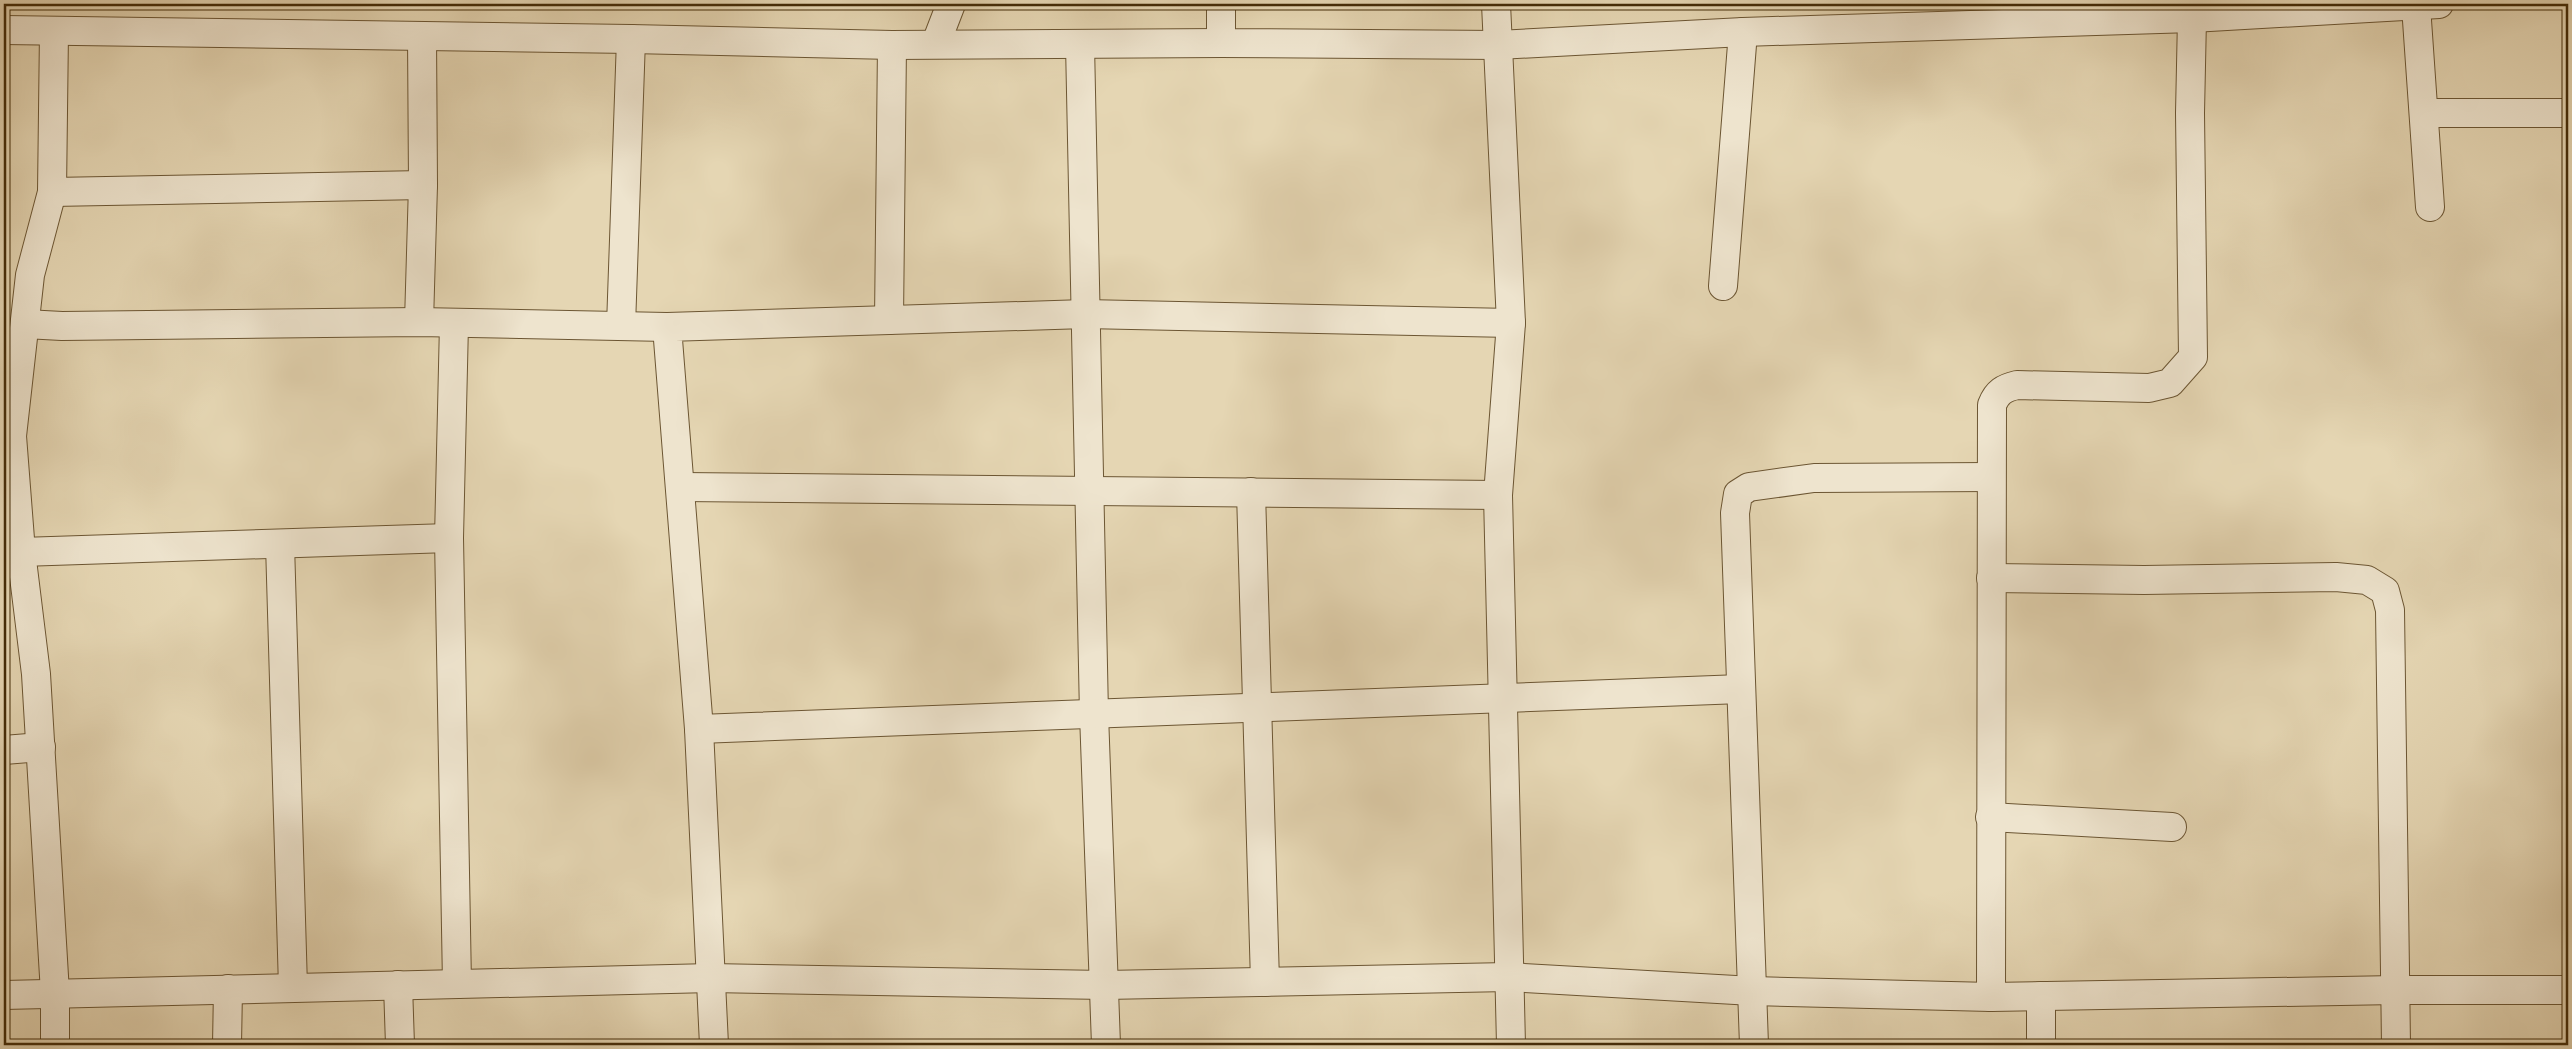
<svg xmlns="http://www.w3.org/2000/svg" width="2572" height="1049" viewBox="0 0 2572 1049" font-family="Alegreya,serif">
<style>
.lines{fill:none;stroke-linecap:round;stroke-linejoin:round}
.minor-casing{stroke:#6c5633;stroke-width:30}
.minor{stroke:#eee4ce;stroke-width:28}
</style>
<rect width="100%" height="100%" fill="#e5d6b3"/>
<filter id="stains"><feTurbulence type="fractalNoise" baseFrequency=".004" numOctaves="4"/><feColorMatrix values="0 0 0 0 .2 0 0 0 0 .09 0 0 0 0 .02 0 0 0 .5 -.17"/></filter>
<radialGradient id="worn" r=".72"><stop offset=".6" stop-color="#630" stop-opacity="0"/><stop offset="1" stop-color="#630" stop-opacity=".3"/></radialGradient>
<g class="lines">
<defs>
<g id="minor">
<path d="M1221,4V43L1498,45L1743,32L2192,18L2439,4"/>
<path d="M1496,4L1511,323L1498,495L1511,1045"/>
<path d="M2416,6L2430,207"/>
<path d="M4,30L631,39L892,45L1221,43"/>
<path d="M54,31L52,192L30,275L12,436L21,552L36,674L55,993V1045"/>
<path d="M936,43L951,4"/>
<path d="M1080,44L1094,714L1106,1045"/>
<path d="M2424,113H2568"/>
<path d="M52,192L423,185"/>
<path d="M1723,286L1743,32"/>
<path d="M889,320L892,45"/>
<path d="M419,322L423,185L422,36"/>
<path d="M25,324L62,326L419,322L667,327"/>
<path d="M454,324L449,538L457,984"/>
<path d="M621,326L631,39"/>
<path d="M681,487L1498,495"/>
<path d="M1251,492L1265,982"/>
<path d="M280,544L293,987"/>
<path d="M21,552L449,538"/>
<path d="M1991,578L2144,580L2336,577L2367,580L2385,591L2390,610L2396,1045"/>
<path d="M699,729L1741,689"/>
<path d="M4,750L41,747"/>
<path d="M1990,817L2172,827"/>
<path d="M398,985L400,1045"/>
<path d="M4,995L711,978L1105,985L1508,977L1753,991L1991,997L2396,990H2568"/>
<path d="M1991,997L1992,405C1997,392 2004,388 2017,385L2149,388L2170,383L2193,357L2190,113L2192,18"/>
<path d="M227,1045L228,989"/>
<path d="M714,1045L699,729L667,327L1085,314L1511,323"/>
<path d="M1754,1045L1735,513L1738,494L1749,487L1814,478L1991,477"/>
<path d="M2041,1045V996"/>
</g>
</defs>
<use href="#minor" class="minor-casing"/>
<use href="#minor" class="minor"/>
</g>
<rect width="2572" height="1049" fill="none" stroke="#e5d6b3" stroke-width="20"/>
<rect x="5" y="5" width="2562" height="1039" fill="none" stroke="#442c08" stroke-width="2.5"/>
<rect x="10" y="10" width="2552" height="1029" fill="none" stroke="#442c08"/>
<rect width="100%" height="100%" filter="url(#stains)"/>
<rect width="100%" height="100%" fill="url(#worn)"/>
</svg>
